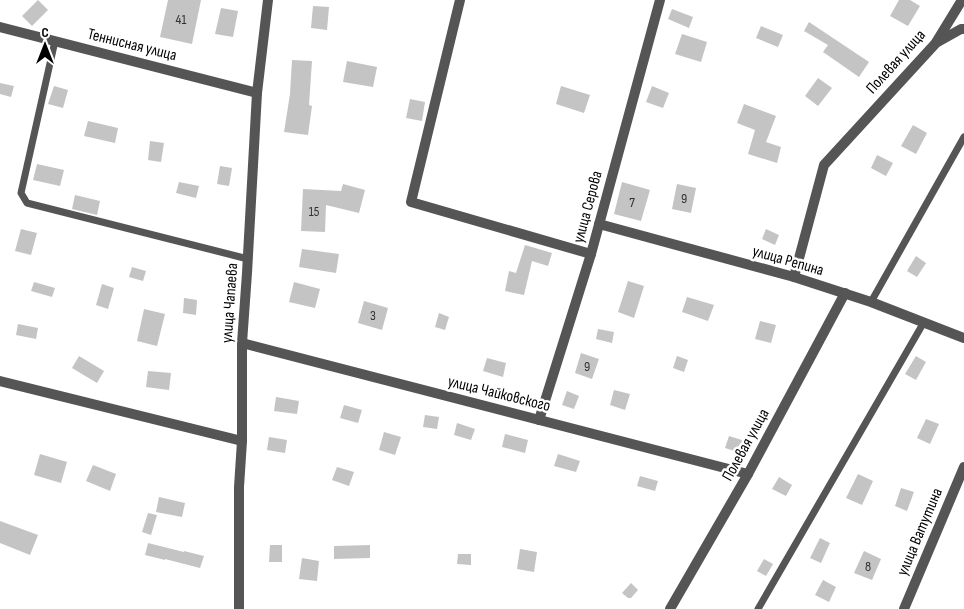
<svg xmlns="http://www.w3.org/2000/svg" width="964" height="609" viewBox="0 0 964 609" font-family="'Sofia Sans Condensed',sans-serif">
<style>
.building{fill:#c4c4c4}
.lines{fill:none;stroke-linecap:round;stroke-linejoin:round}
.service{stroke:#555;stroke-width:7}
.minor{stroke:#555;stroke-width:10}
.tertiary{stroke:#555;stroke-width:10}
.labels{text-anchor:middle;dominant-baseline:central;stroke-width:5;stroke-linejoin:round;paint-order:stroke}
.number-label{font-size:14px;fill:#313131}
.street-label{font-size:16px;fill:#000;stroke:#fff}
</style>
<rect width="100%" height="100%" fill="#fff"/>
<g class="building">
<path d="M38,0L48,10L32,26L22,16Z"/>
<path d="M168,0H201L192,44L160,37Z"/>
<path d="M899,0H910L920,6L908,26L890,16Z"/>
<path d="M313,6L329,7L327,30L311,28Z"/>
<path d="M221,8L238,11L233,37L215,34Z"/>
<path d="M672,9L693,17L689,28L668,19Z"/>
<path d="M809,22L869,62L859,77L823,52L828,45L804,31Z"/>
<path d="M761,26L783,35L778,47L756,38Z"/>
<path d="M682,34L707,42L701,62L675,54Z"/>
<path d="M292,60L312,61L309,105L312,106L308,135L284,132L290,94Z"/>
<path d="M347,61L377,67L373,87L343,82Z"/>
<path d="M818,78L832,88L818,106L805,96Z"/>
<path d="M0,83L14,86L11,97L0,94Z"/>
<path d="M54,86L68,90L63,108L48,104Z"/>
<path d="M561,86L590,95L584,113L556,104Z"/>
<path d="M652,86L669,93L663,108L646,102Z"/>
<path d="M410,99L425,102L422,121L406,118Z"/>
<path d="M744,104L776,116L766,142L781,147L777,163L748,154L755,130L737,123Z"/>
<path d="M88,121L118,128L115,143L84,136Z"/>
<path d="M913,125L927,133L916,154L901,146Z"/>
<path d="M150,141L164,143L161,162L148,160Z"/>
<path d="M877,155L893,163L886,176L871,168Z"/>
<path d="M37,164L64,170L60,186L33,180Z"/>
<path d="M220,166L232,168L229,186L217,184Z"/>
<path d="M179,182L199,186L196,198L176,193Z"/>
<path d="M622,182L650,190L641,221L614,214Z"/>
<path d="M343,184L365,190L359,213L326,205L325,232L301,231L303,189L341,191Z"/>
<path d="M677,184L696,188L691,213L672,209Z"/>
<path d="M75,195L100,201L97,215L72,209Z"/>
<path d="M21,229L37,233L31,255L15,251Z"/>
<path d="M766,229L779,235L775,245L762,239Z"/>
<path d="M525,245L552,253L548,266L532,261L524,295L505,291L509,271L516,273Z"/>
<path d="M302,249L339,254L336,273L299,267Z"/>
<path d="M916,256L926,263L917,277L907,271Z"/>
<path d="M132,267L146,271L143,281L129,277Z"/>
<path d="M628,281L644,286L634,318L618,312Z"/>
<path d="M34,282L55,288L52,297L31,291Z"/>
<path d="M294,282L320,289L315,308L289,302Z"/>
<path d="M102,284L114,288L108,309L96,305Z"/>
<path d="M687,297L714,305L708,321L682,312Z"/>
<path d="M184,298L197,300L196,315L183,313Z"/>
<path d="M364,301L388,308L382,330L358,323Z"/>
<path d="M144,309L165,314L157,346L137,341Z"/>
<path d="M439,313L449,317L445,330L435,327Z"/>
<path d="M760,321L776,325L771,343L755,339Z"/>
<path d="M18,324L38,328L36,339L16,335Z"/>
<path d="M598,329L614,332L612,343L596,339Z"/>
<path d="M581,353L599,359L592,379L575,373Z"/>
<path d="M79,356L104,371L97,383L72,368Z"/>
<path d="M677,356L688,360L684,372L673,368Z"/>
<path d="M916,356L926,362L916,380L905,374Z"/>
<path d="M487,358L506,363L503,377L483,371Z"/>
<path d="M148,371L171,373L169,390L146,387Z"/>
<path d="M614,390L630,394L625,410L610,405Z"/>
<path d="M567,391L579,396L574,409L562,405Z"/>
<path d="M276,397L299,401L297,414L274,411Z"/>
<path d="M344,405L362,410L358,423L340,418Z"/>
<path d="M425,415L439,417L437,429L423,427Z"/>
<path d="M926,419L939,424L930,444L917,438Z"/>
<path d="M457,423L475,429L471,440L454,435Z"/>
<path d="M384,432L401,437L395,455L379,450Z"/>
<path d="M505,434L528,440L525,453L502,447Z"/>
<path d="M729,436L745,441L741,453L725,448Z"/>
<path d="M269,437L287,440L285,453L267,450Z"/>
<path d="M40,454L67,462L61,483L34,475Z"/>
<path d="M558,454L580,461L576,472L554,466Z"/>
<path d="M93,465L116,474L110,491L86,481Z"/>
<path d="M337,467L354,472L349,486L332,480Z"/>
<path d="M858,474L873,481L862,505L846,498Z"/>
<path d="M640,476L658,481L655,491L637,486Z"/>
<path d="M779,477L792,485L786,496L772,489Z"/>
<path d="M901,488L914,492L907,511L895,506Z"/>
<path d="M159,497L185,503L182,517L156,512Z"/>
<path d="M148,513L157,515L151,535L142,532Z"/>
<path d="M0,521L38,535L30,555L0,543Z"/>
<path d="M820,538L830,543L821,563L810,558Z"/>
<path d="M148,543L184,552V551L204,556L200,568L165,559V560L145,555Z"/>
<path d="M270,545H282V562H269Z"/>
<path d="M370,545V558L334,559V546Z"/>
<path d="M520,549L537,552L534,572L517,569Z"/>
<path d="M864,551L881,559L872,580L854,573Z"/>
<path d="M458,554H471V565L457,564Z"/>
<path d="M302,558L319,561L317,581L299,579Z"/>
<path d="M764,559L773,564L766,576L757,571Z"/>
<path d="M823,580L836,587L829,602L815,595Z"/>
<path d="M631,583L638,590L631,598H628L622,593Z"/>
</g>
<g class="lines">
<g class="service">
<path d="M55,41L21,193L27,203L248,259"/>
<path d="M871,302L964,137"/>
<path d="M758,609L924,322"/>
</g>
<g class="minor">
<path d="M460,0L411,202L591,254"/>
<path d="M0,27L257,93"/>
<path d="M936,43L961,29H964"/>
<path d="M599,224L794,277L871,302L964,338"/>
<path d="M794,277L824,165L935,44L962,0"/>
<path d="M242,343L748,474"/>
<path d="M0,381L242,441"/>
<path d="M539,420L591,254L660,0"/>
<path d="M239,609V487L242,441V343L247,273L257,93L268,0"/>
<path d="M670,609L748,474L845,293"/>
</g>
<path class="tertiary" d="M904,609L964,467"/>
</g>
<g class="labels">
<g class="number-label">
<text x="181" y="19">41</text>
<text x="684" y="198">9</text>
<text x="632" y="202">7</text>
<text x="314" y="211">15</text>
<text x="373" y="315">3</text>
<text x="587" y="366">9</text>
<text x="868" y="566">8</text>
</g>
<g class="street-label">
<text transform="translate(132 45) rotate(14)">Теннисная улица</text>
<text transform="translate(896 62) rotate(-48)">Полевая улица</text>
<text transform="translate(588 207) rotate(-75)">улица Серова</text>
<text transform="translate(788 261) rotate(16)">улица Репина</text>
<text transform="translate(230 303) rotate(-86)">улица Чапаева</text>
<text transform="translate(499 394) rotate(14)">улица Чайковского</text>
<text transform="translate(746 445) rotate(-61)">Полевая улица</text>
<text transform="translate(920 532) rotate(-67)">улица Ватутина</text>
</g>
</g>
<g transform="translate(45 45)" stroke="#ffffff" stroke-width="4" paint-order="stroke">
<path d="M0-4L9 19L0 12L-9 19Z" fill="#000000"/>
<text y="-8" font-size="14" font-weight="bold" text-anchor="middle" fill="#000000">С</text>
</g>
</svg>
